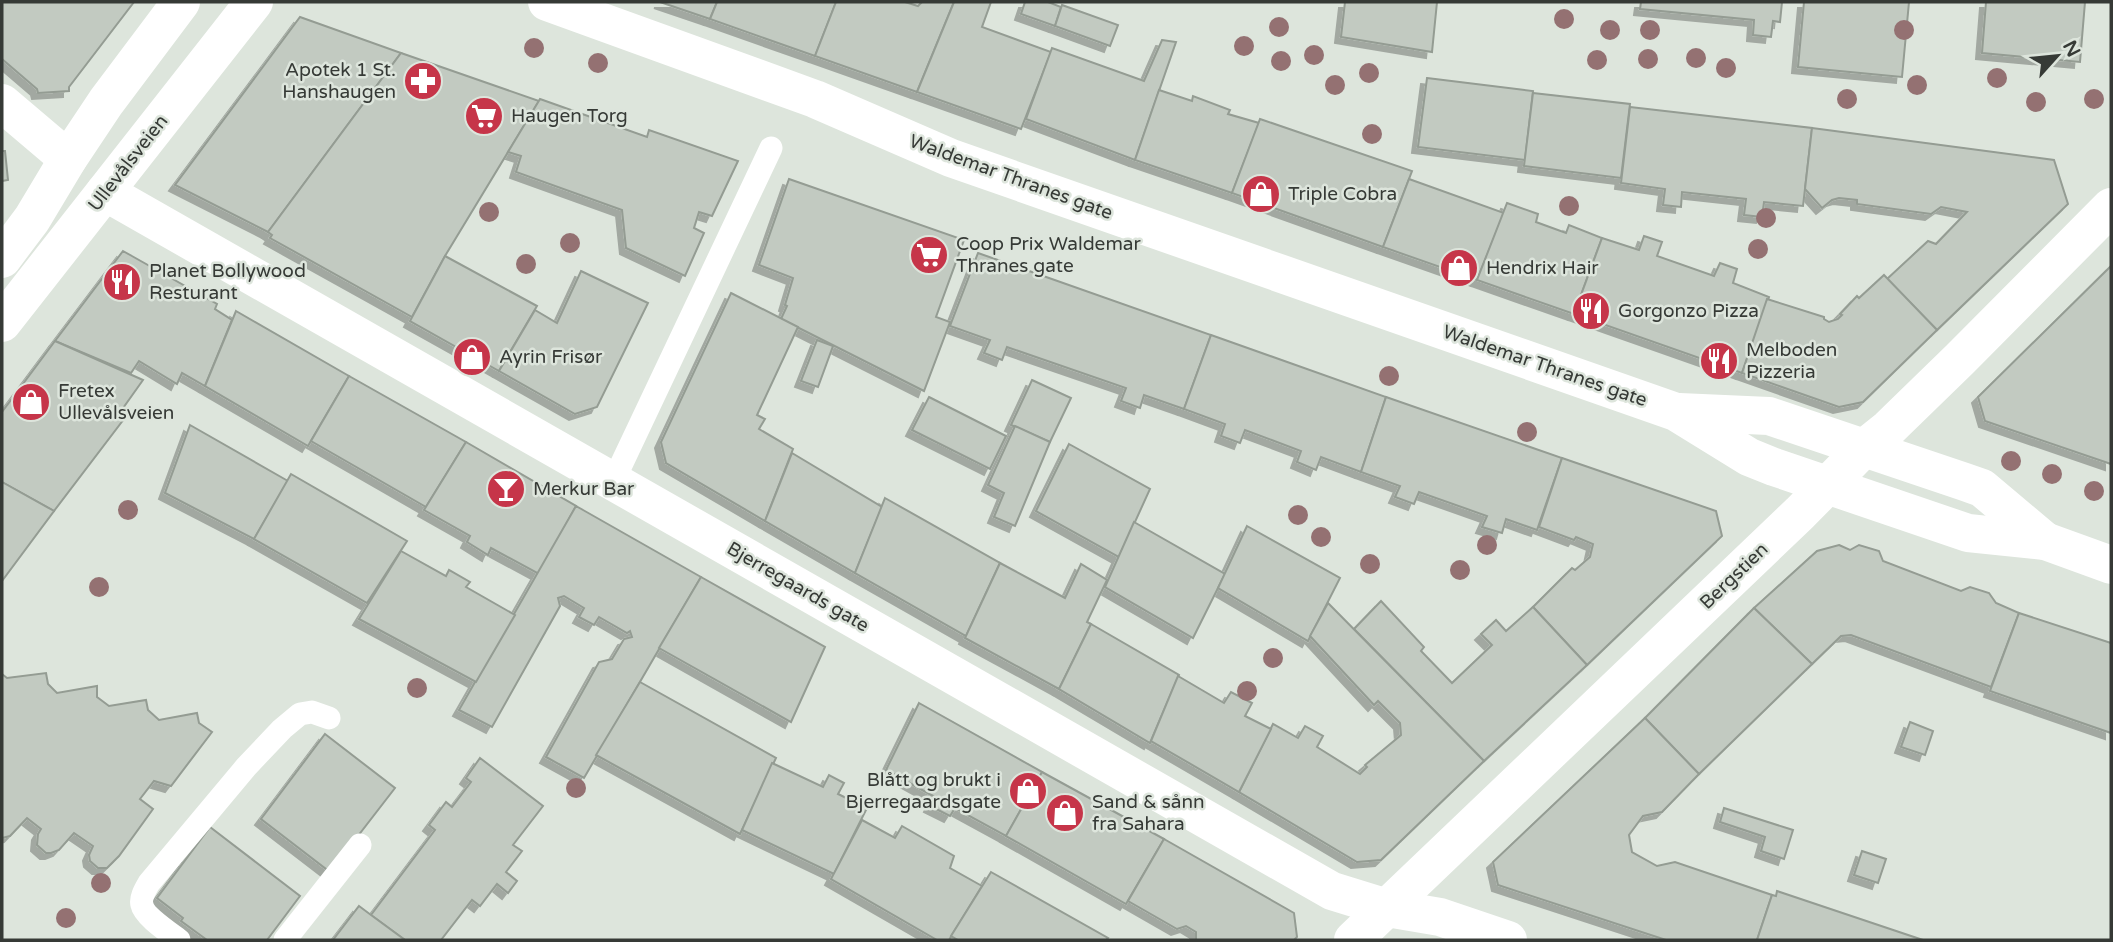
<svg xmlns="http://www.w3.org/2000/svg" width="2113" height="942" viewBox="0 0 2113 942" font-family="'Varela Round',sans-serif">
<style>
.building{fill:#c2cac1;stroke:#949c93;stroke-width:2;filter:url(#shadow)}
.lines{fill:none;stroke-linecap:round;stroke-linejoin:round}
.service{stroke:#fff;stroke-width:23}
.minor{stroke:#fff;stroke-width:38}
.tertiary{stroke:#fff;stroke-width:38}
.secondary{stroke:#fff;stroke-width:38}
.tree{fill:#947172}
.labels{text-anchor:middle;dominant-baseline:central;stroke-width:5;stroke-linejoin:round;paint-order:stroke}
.poi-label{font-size:19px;fill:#363a36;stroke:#dde5dc;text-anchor:start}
.street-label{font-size:19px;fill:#363a36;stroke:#dde5dc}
</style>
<defs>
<filter id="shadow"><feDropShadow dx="-6" dy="6" stdDeviation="0" flood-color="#0004"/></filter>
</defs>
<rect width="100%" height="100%" fill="#dde5dc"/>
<g class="building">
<path d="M2,2H134L69,87V91L38,93L37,89L2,59Z"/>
<path d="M660,2H717L710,19Z"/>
<path d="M717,2H836L815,56L710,19Z"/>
<path d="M836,2H905L918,6L922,2H954L917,92L815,56Z"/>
<path d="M954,2H991L982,27L1051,52L1021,129L917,92Z"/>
<path d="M1025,2H1048L1061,7L1055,26L1021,14Z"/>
<path d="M1345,2H1437L1432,52L1341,37Z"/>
<path d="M1641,2H1782L1780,22L1773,21L1771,37L1753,35L1754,20L1640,9Z"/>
<path d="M1804,2H1909L1902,77L1798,67Z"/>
<path d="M1986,2H2085L2080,62L1982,53Z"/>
<path d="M1062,5L1118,25L1110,46L1055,26Z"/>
<path d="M300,17L401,53L268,232L175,185Z"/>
<path d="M1162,40L1176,42L1135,160L1026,119L1052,48L1144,81Z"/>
<path d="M401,53L539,101L445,256L412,317L270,238L272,235L268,232Z"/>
<path d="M1427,78L1533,91L1525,160L1418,147Z"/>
<path d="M1159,90L1192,101L1193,96L1230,110L1228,114L1259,123L1232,193L1135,160Z"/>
<path d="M1533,93L1630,104L1621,178L1524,166Z"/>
<path d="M540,99L647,137L649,130L738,161L712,216L699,212L694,228L704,233L685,276L626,248L622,210L516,172L521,156L508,152Z"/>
<path d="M1630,107L1812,128L1803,206L1764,202L1762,217L1744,215L1746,199L1682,192L1681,207L1663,205L1665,189L1621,183Z"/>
<path d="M1260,119L1412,171L1383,247L1232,193Z"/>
<path d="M1812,128L2054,160L2068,204L1937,330L1887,279L1928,241L1936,244L1967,212L1941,207L1931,214L1857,204V200L1839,198L1832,200L1822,208L1805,189Z"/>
<path d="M2,151H5L8,180L2,181Z"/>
<path d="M789,179L964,240L936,317L950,322L924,391L781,319L787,306L785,305L793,278L759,265Z"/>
<path d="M1409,179L1504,213L1477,280L1383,247Z"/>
<path d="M1507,203L1538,214L1536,222L1566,233L1569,225L1602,238L1574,314L1477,280Z"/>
<path d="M1644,236L1662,242L1657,256L1714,276L1720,263L1737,269L1733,283L1769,297L1742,373L1574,314L1602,238L1639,250Z"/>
<path d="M123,251L217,304L215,309L232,320L205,386L182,373L177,384L139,361L131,373L55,341Z"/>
<path d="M978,253L1211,335L1184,409L1144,395L1140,408L1121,401L1126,388L1007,347L1002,360L984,353L990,340L950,326Z"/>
<path d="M445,256L537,306L499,371L410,321Z"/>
<path d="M2111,266V464L1985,421L1978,397Z"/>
<path d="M581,271L648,303L597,407L575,414L499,371L535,310L557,323Z"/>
<path d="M1884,275L1937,330L1863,402L1839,407L1742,373L1767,299L1824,317V319L1829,322L1838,319L1842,315L1840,314L1857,296L1859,298Z"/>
<path d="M731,293L798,327L757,415L765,419L759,429L793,449L765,521L666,463L661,442Z"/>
<path d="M236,311L349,376L308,446L205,386Z"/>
<path d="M1211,335L1386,397L1361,472L1321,457L1316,470L1297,462L1301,451L1245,430L1240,443L1221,436L1225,424L1184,409Z"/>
<path d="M817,340L833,346L818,387L801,381Z"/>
<path d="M55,341L143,380L121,411L127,415L54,511L2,482V412Z"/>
<path d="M349,376L466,442L426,507L311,441Z"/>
<path d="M1032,380L1071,398L1050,442L1011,425Z"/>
<path d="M929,397L1006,436L990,469L912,430Z"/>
<path d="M1386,397L1562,458L1537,530L1506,519L1502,533L1482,527L1487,516L1419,492L1414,504L1395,497L1400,486L1361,472Z"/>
<path d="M190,425L288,481L254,539L165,493Z"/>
<path d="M1015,426L1050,442L1015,526L994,517L1004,493L988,485Z"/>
<path d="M466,442L576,506L539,574L491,548L488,555L467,542L470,536L424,510Z"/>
<path d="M1069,444L1150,489L1119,557L1036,511Z"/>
<path d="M792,453L882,507L855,573L765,521Z"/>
<path d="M1562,458L1716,511L1722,536L1587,665L1533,607L1572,568L1575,570L1590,557L1593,544L1576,537L1574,540L1539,527Z"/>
<path d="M291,474L407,541L367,603L254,539Z"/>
<path d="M2,482L54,511L2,581Z"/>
<path d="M885,498L1000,563L966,636L855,573Z"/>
<path d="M576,506L701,577L584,778L546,757L599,662L612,659L624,639L632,637L630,631L627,633L599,617L594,625L579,617L584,608L564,596L558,598L560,606L492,727L459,710Z"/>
<path d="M1134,522L1225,574L1193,638L1105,587Z"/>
<path d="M1247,526L1340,578L1308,641L1218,588Z"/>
<path d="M1839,545L1850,550L1859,545L1879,551L1883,561L1961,591L1970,587L1989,593L1996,603L2019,613L1991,687L1851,635L1841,636L1812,664L1754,608L1817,551Z"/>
<path d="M401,551L446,576L449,570L470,582L466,587L515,615L476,682L359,619Z"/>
<path d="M1000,563L1065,598L1081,564L1107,580L1087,622L1091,624L1059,689L965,638Z"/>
<path d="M701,577L825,647L791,722L659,648Z"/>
<path d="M1381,601L1424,647L1421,651L1452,683L1492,645L1481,634L1496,620L1506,631L1533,607L1587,665L1484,761L1354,629Z"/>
<path d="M1328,603L1484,761L1381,860L1357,862L1239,792L1273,724L1298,738L1305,726L1323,736L1317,747L1360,774L1367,767L1365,765L1401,735L1400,723L1378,701L1374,705L1310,636Z"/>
<path d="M1754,608L1812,664L1699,774L1645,718Z"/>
<path d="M2019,613L2111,643V733L1990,691Z"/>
<path d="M1091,624L1179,675L1150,743L1059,689Z"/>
<path d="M46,673L48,684L57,693L97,686V697L109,706L146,700L148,710L159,720L197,713L199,723L212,732L171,786L154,781L140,799L153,809L119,856L107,868H98L90,861L89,855L93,846L74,833L59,850L51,853H46L37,845L38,834L41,829L27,818L10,836L2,838V674L7,678Z"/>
<path d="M1178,676L1224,703L1231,692L1252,703L1245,716L1271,729L1239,792L1151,741Z"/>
<path d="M640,682L776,758L740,834L596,755Z"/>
<path d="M919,703L1042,772L1006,836L955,808L950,816L930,806L935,797L886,770Z"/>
<path d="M1645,718L1699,774L1662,812L1643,816L1629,835L1632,852L1657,866L1675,862L1772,895L1757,940H1666L1498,885L1493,862Z"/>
<path d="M1910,722L1933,731L1925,755L1901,747Z"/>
<path d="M325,734L395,788L330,872L261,819Z"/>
<path d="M480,758L543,806L513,845L522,851L506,872L517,881L508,893L497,884L480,906L472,900L441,940H405L371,915L435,830L429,825L446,802L452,807L471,782L466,778Z"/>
<path d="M772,763L823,787L829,775L844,783L838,794L867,808L834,874L742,830Z"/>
<path d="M1042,772L1164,839L1126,904L1006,836Z"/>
<path d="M1724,808L1793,830L1784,859L1761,851L1765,837L1720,822Z"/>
<path d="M862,820L895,838L902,826L954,856L950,868L982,886L949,940H937L831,879Z"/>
<path d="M210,827L300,896L267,940H207L181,921L183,918L157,898Z"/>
<path d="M1164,839L1294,913L1297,937L1294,940H1196V932L1186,926L1177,929L1128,901Z"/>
<path d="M1862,851L1886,859L1878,883L1854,875Z"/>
<path d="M991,872L1108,938L1106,940H958L951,936Z"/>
<path d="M1777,891L1923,940H1757L1772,895L1776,896Z"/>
<path d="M359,906L371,915L405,940H333Z"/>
</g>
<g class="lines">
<g class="service">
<path d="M613,482L771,148"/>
<path d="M179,940C170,933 144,916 142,905C140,898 145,890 149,883L246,767L282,729L300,714L312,712L329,718"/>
<path d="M285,940L360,845"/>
</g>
<g class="minor">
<path d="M2,103L68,159"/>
<path d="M105,192L1332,891L1387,908L1440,917L1508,940"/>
<path d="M1353,940L1800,513L1864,448L1889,428L1960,359L2111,207"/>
</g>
<g class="tertiary">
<path d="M547,2L815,99L951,158L1676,412L1749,457L1774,467L1968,533L2045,541L2111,565"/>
<path d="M1679,412L1769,416L1965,482L1982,488L2045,541"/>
</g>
<g class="secondary">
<path d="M2,259L32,219L68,159L106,102L181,2"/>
<path d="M2,323L254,2"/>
</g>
</g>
<g class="tree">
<circle cx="1564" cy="19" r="10"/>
<circle cx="1279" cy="27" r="10"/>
<circle cx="1610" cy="30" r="10"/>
<circle cx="1650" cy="30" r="10"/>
<circle cx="1904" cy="30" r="10"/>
<circle cx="1244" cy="46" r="10"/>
<circle cx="534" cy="48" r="10"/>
<circle cx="1314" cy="55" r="10"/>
<circle cx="1696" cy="58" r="10"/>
<circle cx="1648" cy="59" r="10"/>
<circle cx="1597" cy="60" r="10"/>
<circle cx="1281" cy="61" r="10"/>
<circle cx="598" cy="63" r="10"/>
<circle cx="1726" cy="68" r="10"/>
<circle cx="1369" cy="73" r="10"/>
<circle cx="1997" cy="78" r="10"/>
<circle cx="1335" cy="85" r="10"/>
<circle cx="1917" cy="85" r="10"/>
<circle cx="1847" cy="99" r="10"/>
<circle cx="2094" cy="99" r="10"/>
<circle cx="2036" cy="102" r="10"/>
<circle cx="1372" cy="134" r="10"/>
<circle cx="1569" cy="206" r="10"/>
<circle cx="489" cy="212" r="10"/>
<circle cx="1766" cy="218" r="10"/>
<circle cx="570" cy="243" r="10"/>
<circle cx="1758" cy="249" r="10"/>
<circle cx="526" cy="264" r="10"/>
<circle cx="1389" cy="376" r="10"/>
<circle cx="1527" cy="432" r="10"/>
<circle cx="2011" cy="461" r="10"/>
<circle cx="2052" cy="474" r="10"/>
<circle cx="2094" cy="491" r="10"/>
<circle cx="128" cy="510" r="10"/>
<circle cx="1298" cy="515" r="10"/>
<circle cx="1321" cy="537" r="10"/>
<circle cx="1487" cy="545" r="10"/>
<circle cx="1370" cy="564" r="10"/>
<circle cx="1460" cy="570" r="10"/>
<circle cx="99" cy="587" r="10"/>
<circle cx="1273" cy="658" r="10"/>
<circle cx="417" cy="688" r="10"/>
<circle cx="1247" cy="691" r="10"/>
<circle cx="576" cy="788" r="10"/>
<circle cx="101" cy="883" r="10"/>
<circle cx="66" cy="918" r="10"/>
</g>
<defs>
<symbol id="pharmacy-disc" viewBox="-11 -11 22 22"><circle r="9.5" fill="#c63549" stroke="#dde5dc"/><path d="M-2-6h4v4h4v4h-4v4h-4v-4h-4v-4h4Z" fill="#fff"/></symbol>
<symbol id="supermarket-disc" viewBox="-11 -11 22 22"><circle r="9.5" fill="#c63549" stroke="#dde5dc"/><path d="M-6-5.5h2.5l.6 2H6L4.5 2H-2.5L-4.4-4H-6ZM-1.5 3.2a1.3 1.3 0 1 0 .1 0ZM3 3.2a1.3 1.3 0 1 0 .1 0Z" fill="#fff"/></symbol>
<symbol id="shop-disc" viewBox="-11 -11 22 22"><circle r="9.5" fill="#c63549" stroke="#dde5dc"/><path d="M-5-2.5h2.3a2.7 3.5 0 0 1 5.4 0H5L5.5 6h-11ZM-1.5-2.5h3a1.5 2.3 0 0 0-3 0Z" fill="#fff"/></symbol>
<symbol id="restaurant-disc" viewBox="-11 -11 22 22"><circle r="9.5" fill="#c63549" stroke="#dde5dc"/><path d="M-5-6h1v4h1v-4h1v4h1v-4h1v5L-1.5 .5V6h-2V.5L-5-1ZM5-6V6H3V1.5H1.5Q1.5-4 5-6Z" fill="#fff"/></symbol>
<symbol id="bar-disc" viewBox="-11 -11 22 22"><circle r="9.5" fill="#c63549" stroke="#dde5dc"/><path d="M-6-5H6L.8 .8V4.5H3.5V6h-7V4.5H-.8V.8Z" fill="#fff"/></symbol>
</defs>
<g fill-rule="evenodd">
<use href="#pharmacy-disc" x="401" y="59" width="44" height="44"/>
<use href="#supermarket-disc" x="462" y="94" width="44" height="44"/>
<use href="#shop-disc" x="1239" y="172" width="44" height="44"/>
<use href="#supermarket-disc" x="907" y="233" width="44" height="44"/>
<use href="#shop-disc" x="1437" y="246" width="44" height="44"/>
<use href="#restaurant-disc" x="100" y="260" width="44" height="44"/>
<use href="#restaurant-disc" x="1569" y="289" width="44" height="44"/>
<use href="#shop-disc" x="450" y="335" width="44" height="44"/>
<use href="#restaurant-disc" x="1697" y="339" width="44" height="44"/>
<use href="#shop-disc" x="9" y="380" width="44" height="44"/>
<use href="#bar-disc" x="484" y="467" width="44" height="44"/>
<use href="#shop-disc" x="1006" y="769" width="44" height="44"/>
<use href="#shop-disc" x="1043" y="791" width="44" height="44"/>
</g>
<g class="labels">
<g class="poi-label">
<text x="396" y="70" text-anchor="end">Apotek 1 St.<tspan x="396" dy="22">Hanshaugen</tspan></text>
<text x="511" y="116">Haugen Torg</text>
<text x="1288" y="194">Triple Cobra</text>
<text x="956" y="244">Coop Prix Waldemar<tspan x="956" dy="22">Thranes gate</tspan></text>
<text x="1486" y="268">Hendrix Hair</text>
<text x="149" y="271">Planet Bollywood<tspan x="149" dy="22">Resturant</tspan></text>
<text x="1618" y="311">Gorgonzo Pizza</text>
<text x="1746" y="350">Melboden<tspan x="1746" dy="22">Pizzeria</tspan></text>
<text x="499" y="357">Ayrin Frisør</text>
<text x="58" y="391">Fretex<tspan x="58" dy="22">Ullevålsveien</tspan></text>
<text x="533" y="489">Merkur Bar</text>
<text x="1001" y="780" text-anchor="end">Blått og brukt i<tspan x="1001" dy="22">Bjerregaardsgate</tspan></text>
<text x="1092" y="802">Sand &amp; sånn<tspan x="1092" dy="22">fra Sahara</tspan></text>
</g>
<g class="street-label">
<text transform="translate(128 163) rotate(-52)">Ullevålsveien</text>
<text transform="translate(1011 177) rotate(20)">Waldemar Thranes gate</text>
<text transform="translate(1545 366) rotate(19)">Waldemar Thranes gate</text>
<text transform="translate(1734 576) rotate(-44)">Bergstien</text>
<text transform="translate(798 587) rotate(30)">Bjerregaards gate</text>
</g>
</g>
<rect width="2113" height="942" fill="none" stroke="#363a36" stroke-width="7"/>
<g transform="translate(2057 56) rotate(63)" stroke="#dde5dc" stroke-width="5" paint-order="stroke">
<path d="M0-5L12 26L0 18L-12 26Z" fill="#363a36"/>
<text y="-10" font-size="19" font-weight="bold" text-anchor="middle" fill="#363a36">N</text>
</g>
</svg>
